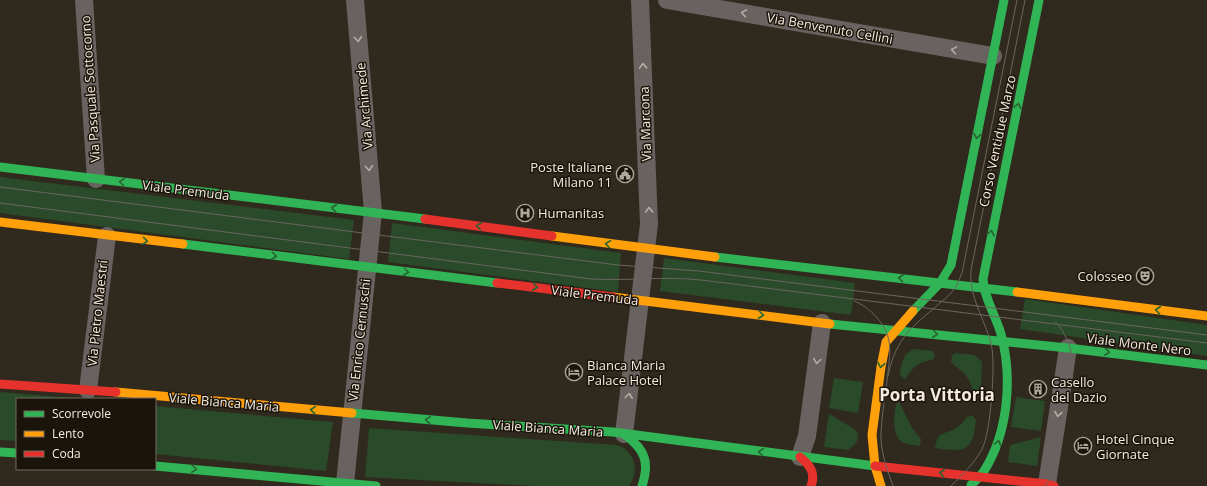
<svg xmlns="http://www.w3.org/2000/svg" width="1207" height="486" viewBox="0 0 1207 486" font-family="'Open Sans',sans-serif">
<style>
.green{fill:#294b2a}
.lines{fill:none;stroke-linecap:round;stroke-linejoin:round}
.street{stroke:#686360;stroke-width:18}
.fast{stroke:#30b455;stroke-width:9}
.slow{stroke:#ff9f0a;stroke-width:9}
.jam{stroke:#e5322d;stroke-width:9}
.tram{stroke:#6b655e;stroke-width:1}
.oneway{stroke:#b5aea5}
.oneway2{stroke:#266430}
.labels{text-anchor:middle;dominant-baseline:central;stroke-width:3;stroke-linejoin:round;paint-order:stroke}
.street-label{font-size:13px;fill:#f4ebde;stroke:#1b140b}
.poi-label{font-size:13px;fill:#f4ebde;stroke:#1b140b;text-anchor:start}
.district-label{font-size:17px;font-weight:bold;fill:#f4ebde;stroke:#1b140b}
</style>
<rect width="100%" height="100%" fill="#30291d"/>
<g class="green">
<path d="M0,177L354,220L349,259L0,213Z"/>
<path d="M392,223L621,253L618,292L388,262Z"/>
<path d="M664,258L855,283L851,315L660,291Z"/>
<path d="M1025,299L1207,325V356L1020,329Z"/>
<path d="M914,349L933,351L935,356L932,360C917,362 914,367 905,379L903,378L900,375C902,363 902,354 914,349Z"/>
<path d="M956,353L974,355L982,362L981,389L979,392L973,391C967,371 964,375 951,362L952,355Z"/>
<path d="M834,378L863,382L858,413L829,408Z"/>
<path d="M0,392L84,399H17V441L0,440Z"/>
<path d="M1016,397L1045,401L1041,431L1011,427Z"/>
<path d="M899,402L912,428L921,439L920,446C915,445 909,445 904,443C891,437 894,415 896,404Z"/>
<path d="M155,406L333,422L326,471L155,454Z"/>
<path d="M829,414L856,430C861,440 855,445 848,450L824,447Z"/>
<path d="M970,416H973L976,420C973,453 964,452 935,448C939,428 942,437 956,428C962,425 963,421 967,417Z"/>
<path d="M369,428L616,445C635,450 640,471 629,486H536L365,477Z"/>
<path d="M1041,437L1037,466L1008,462L1010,445Z"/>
</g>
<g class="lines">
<g class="street">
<path d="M84,0L96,179"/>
<path d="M667,0L993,56"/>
<path d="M88,390L107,236"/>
<path d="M624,434L649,224L640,0"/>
<path d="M800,457L807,436L822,323"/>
<path d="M345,483L373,212L355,0"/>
<path d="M1047,484L1068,348"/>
</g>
<g class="fast">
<path d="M0,167L425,219"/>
<path d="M183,244L497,283"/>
<path d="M715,257L1017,292"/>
<path d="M913,311L940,283L951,265L1004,0"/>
<path d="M830,324L1068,348L1207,365"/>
<path d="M352,413L467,423L613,432L875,466"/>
<path d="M624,434C645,449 650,462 642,486"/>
<path d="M0,452L17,453"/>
<path d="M155,466L376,486"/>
<path d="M971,485C975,481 980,477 984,471C1008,433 1013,378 1001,334C996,316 984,298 983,279L1039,0"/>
</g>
<g class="slow">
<path d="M0,222L183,244"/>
<path d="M552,236L715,257"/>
<path d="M1017,292L1207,316"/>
<path d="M613,297L830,324"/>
<path d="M116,392L352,413"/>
<path d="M881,486L875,466L872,435L881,367L886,342L913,311"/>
</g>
<g class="jam">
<path d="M425,219L552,236"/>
<path d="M497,283L613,297"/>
<path d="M0,384L116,392"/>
<path d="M800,457C810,465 816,473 811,486"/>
<path d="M875,466L1047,484L1054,486"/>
</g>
<g class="tram">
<path d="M0,187L371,234L618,265L699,271L1207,335"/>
<path d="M0,203L591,279C628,281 664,276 701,280L1207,343"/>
<path d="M854,301C870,307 886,324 889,341C891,351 889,362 888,372C886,392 882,412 881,432C880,451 887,469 893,486"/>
<path d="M888,376C897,330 921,322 951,293L957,285L962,273L1017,0"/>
<path d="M951,486C963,474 974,464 982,449C991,432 996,362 991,343C984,318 969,297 971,270L1025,0"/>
<path d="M1045,486L1055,471L1059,460L1073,372C1073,355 1071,346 1063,332C1060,328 1059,324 1055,322"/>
</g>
</g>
<defs><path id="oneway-chevron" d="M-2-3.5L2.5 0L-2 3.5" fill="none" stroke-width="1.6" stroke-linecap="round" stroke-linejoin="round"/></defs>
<g class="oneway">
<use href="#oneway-chevron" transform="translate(744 13) rotate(-170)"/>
<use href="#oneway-chevron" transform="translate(358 39) rotate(85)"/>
<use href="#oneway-chevron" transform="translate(954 50) rotate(-170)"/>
<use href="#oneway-chevron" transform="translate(643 66) rotate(-92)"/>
<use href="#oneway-chevron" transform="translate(369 168) rotate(85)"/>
<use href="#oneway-chevron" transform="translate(649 210) rotate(-92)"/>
<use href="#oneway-chevron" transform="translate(817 361) rotate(98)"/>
<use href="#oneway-chevron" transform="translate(629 396) rotate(-83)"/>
<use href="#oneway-chevron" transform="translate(1058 414) rotate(99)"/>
</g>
<g class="oneway2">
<use href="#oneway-chevron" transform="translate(1018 106) rotate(-78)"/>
<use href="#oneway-chevron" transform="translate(977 136) rotate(101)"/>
<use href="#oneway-chevron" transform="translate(122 182) rotate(-173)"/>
<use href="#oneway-chevron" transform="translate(334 208) rotate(-173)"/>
<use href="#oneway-chevron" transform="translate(479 226) rotate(-172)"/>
<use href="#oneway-chevron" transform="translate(991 233) rotate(-78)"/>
<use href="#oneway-chevron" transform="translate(145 241) rotate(7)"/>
<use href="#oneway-chevron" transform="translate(608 244) rotate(-172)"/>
<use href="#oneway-chevron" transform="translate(274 256) rotate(7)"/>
<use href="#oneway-chevron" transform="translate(406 272) rotate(7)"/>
<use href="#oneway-chevron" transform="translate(901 278) rotate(-173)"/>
<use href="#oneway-chevron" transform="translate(535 287) rotate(7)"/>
<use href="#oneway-chevron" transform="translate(1158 310) rotate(-173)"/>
<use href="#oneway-chevron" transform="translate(761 315) rotate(7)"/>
<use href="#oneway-chevron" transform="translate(935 334) rotate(6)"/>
<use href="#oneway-chevron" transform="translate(1107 352) rotate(7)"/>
<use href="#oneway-chevron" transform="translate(881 365) rotate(100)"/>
<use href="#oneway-chevron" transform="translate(313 410) rotate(-175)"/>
<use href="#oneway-chevron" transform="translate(428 420) rotate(-175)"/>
<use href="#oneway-chevron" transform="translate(998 443) rotate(-75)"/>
<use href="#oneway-chevron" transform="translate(761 452) rotate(-173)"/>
<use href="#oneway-chevron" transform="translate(194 469) rotate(5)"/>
<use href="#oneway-chevron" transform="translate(942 473) rotate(-174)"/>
</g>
<defs>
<symbol id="civic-ring" viewBox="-11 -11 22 22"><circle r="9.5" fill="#1b140b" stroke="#afa79a" stroke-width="1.5"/><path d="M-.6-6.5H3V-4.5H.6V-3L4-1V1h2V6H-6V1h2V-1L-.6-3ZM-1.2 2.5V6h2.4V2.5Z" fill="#afa79a"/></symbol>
<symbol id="hospital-ring" viewBox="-11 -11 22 22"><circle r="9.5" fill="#1b140b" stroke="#afa79a" stroke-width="1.5"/><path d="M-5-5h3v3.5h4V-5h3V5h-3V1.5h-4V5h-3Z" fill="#afa79a"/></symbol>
<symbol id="theatre-ring" viewBox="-11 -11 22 22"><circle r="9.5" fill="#1b140b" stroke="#afa79a" stroke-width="1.5"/><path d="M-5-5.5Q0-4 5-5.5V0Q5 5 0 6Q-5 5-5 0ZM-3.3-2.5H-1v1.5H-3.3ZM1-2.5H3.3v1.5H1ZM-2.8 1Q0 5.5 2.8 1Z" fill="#afa79a"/></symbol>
<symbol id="hotel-ring" viewBox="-11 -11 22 22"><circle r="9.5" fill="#1b140b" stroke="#afa79a" stroke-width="1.5"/><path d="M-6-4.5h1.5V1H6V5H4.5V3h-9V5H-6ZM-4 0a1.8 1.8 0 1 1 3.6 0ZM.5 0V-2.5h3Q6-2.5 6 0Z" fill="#afa79a"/></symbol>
<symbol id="building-ring" viewBox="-11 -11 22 22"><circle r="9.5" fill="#1b140b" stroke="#afa79a" stroke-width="1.5"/><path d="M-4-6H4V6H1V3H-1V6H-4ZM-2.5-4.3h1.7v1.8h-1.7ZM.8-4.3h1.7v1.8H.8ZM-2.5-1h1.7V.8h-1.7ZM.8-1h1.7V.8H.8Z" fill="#afa79a"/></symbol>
</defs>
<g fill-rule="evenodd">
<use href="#civic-ring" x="615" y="164" width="20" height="20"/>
<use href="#hospital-ring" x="515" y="203" width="20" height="20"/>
<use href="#theatre-ring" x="1135" y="266" width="20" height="20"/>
<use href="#hotel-ring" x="564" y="362" width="20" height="20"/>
<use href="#building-ring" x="1028" y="379" width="20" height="20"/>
<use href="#hotel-ring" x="1073" y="436" width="20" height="20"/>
</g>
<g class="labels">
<g class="street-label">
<text transform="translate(830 28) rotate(10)">Via Benvenuto Cellini</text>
<text transform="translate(90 89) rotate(-94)">Via Pasquale Sottocorno</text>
<text transform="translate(364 106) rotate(-95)">Via Archimede</text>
<text transform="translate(645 124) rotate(-92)">Via Marcona</text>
<text transform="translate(997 141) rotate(-78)">Corso Ventidue Marzo</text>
<text transform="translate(186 190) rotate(7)">Viale Premuda</text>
<text transform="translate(595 295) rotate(7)">Viale Premuda</text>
<text transform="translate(97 313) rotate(-84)">Via Pietro Maestri</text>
<text transform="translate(359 340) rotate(-84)">Via Enrico Cernuschi</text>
<text transform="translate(1139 344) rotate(7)">Viale Monte Nero</text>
<text transform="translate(224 402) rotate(5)">Viale Bianca Maria</text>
<text transform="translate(548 428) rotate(4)">Viale Bianca Maria</text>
</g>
<g class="poi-label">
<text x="612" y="167" text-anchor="end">Poste Italiane<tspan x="612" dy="15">Milano 11</tspan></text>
<text x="538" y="213">Humanitas</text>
<text x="1132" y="276" text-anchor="end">Colosseo</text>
<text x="587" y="365">Bianca Maria<tspan x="587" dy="15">Palace Hotel</tspan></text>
<text x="1051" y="382">Casello<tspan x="1051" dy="15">del Dazio</tspan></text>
<text x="1096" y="439">Hotel Cinque<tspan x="1096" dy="15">Giornate</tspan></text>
</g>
<g class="district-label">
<text x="937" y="394">Porta Vittoria</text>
</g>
</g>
<rect x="16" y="398" width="140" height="72" fill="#1b140b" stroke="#726a5f"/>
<rect x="24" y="411" width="20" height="6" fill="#30b455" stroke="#726a5f"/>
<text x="52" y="418" font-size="12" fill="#f4ebde">Scorrevole</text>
<rect x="24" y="431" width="20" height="6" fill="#ff9f0a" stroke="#726a5f"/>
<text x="52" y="438" font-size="12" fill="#f4ebde">Lento</text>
<rect x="24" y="451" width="20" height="6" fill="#e5322d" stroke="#726a5f"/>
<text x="52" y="458" font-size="12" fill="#f4ebde">Coda</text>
</svg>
